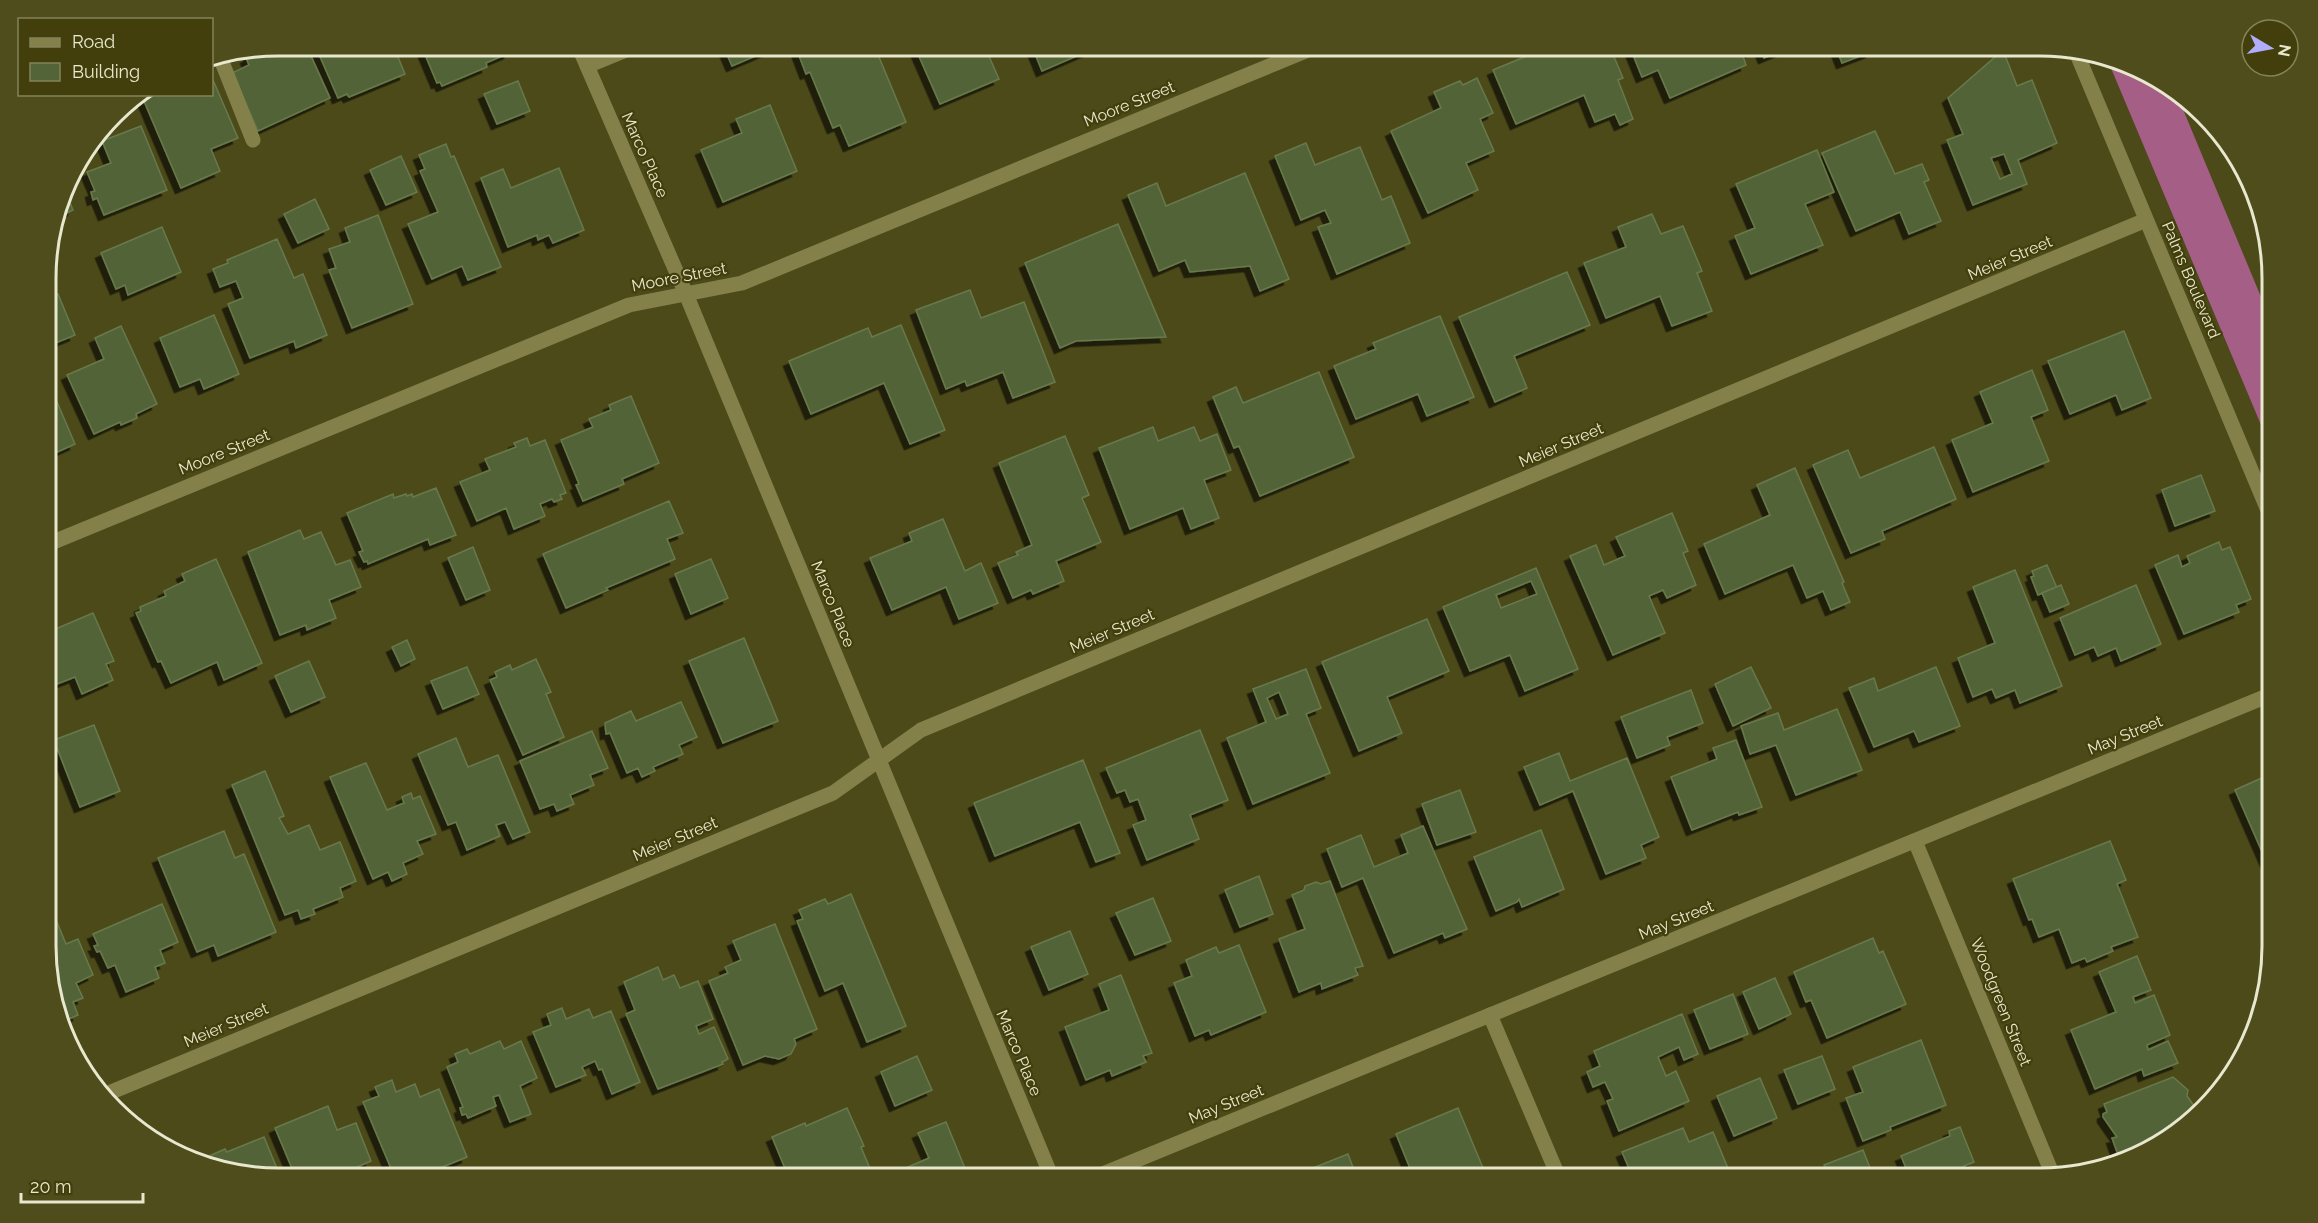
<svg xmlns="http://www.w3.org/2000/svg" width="2318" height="1223" viewBox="0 0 2318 1223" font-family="Raleway,sans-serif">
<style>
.forest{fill:#a55e86}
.building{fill:#536438;stroke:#67794c;stroke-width:1.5;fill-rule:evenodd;filter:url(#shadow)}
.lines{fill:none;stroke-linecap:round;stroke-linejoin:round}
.minor{stroke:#83804a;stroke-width:15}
.labels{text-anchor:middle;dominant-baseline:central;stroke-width:4.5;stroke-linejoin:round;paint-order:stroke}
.street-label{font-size:16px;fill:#e8e8ce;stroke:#423f0c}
.rim{fill:none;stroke:#e8e8ce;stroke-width:3}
</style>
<defs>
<filter id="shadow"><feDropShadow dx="-5.5" dy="5.5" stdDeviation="0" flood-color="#0009"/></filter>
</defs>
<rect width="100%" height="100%" fill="#4c4a19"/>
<path class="forest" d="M2108,61L2143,69L2175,90L2271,321L2272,451Z"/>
<g class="building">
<path d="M278,45H306L330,98L258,131L232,73L249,65L246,58L250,56L248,51Z"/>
<path d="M315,45H393L405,74L349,97L347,94L338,98Z"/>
<path d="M421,45H506L509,53L486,63L487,67L442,86L440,82L437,83Z"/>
<path d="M723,45H764L767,51L732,66Z"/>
<path d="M795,45H874L906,122L849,146L840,125L833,128L810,72L806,74Z"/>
<path d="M914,45H984L999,79L940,104Z"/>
<path d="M1042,45H1102L1042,71L1033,49Z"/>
<path d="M1553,45H1609L1623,78L1618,80L1633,119L1620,125L1615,114L1595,122L1584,95L1516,124L1493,70Z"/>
<path d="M1629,45H1749L1752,51L1743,56L1746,65L1670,98L1658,70L1642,77Z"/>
<path d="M1759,45H1796L1764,58Z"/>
<path d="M1835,45H1868L1871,52L1842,63Z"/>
<path d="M2003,50L2017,86L2032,80L2057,143L2018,160L2027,184L1973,205L1947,140L1963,134L1948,98ZM2004,154L2012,174L2000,179L1991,158Z"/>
<path d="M1477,78L1493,113L1480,119L1494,151L1466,163L1478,190L1428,213L1391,131L1441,108L1434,92L1460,81L1463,85Z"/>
<path d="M212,80H213L238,138L211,149L220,171L181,188L141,94H212Z"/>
<path d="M518,81L530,111L497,124L484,94Z"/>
<path d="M132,98L135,107L115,115L124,103Z"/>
<path d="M770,105L797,171L723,202L701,150L742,133L736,119Z"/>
<path d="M141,126L167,190L104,215L97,198L93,200L91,192L95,191L87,172L111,163L102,141Z"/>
<path d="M1875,131L1895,174L1922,164L1929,180L1924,182L1941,221L1909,234L1900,212L1856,231L1822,153Z"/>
<path d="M1306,143L1315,165L1360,147L1382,200L1391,196L1410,243L1337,274L1318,227L1331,223L1325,210L1301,220L1275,156Z"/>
<path d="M446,144L451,157L454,156L501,267L468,280L462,266L432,279L408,224L438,212L420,171L425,169L419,155Z"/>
<path d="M1817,150L1834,192L1805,204L1823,245L1751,274L1735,236L1755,228L1736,184Z"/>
<path d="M401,156L417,192L386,205L370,170Z"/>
<path d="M559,168L584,230L553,243L549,235L538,240L537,235L508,247L481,178L503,169L511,188Z"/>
<path d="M1245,173L1289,279L1260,291L1250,266L1190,272L1185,260L1159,271L1128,195L1157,183L1166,206Z"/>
<path d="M65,190L73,210L58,217Z"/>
<path d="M315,199L329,229L298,243L284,214Z"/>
<path d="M1652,214L1661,234L1683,226L1702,271L1697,273L1712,311L1672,326L1660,296L1606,318L1584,263L1626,247L1618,227Z"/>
<path d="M378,215L413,304L352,328L329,270L336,268L329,249L350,242L345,228Z"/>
<path d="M1118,224L1166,337L1076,341L1060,348L1025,263Z"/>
<path d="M162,227L181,272L128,295L125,285L116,289L101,253Z"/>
<path d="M277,239L294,278L303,274L327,335L296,348L294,341L250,358L228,304L243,298L236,281L220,287L213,269L228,263L227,260Z"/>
<path d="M1567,272L1590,325L1514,356L1527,388L1495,402L1459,317Z"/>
<path d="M970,290L981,318L1024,302L1055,382L1013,398L1003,372L967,386L965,381L946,389L916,310Z"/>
<path d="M58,294L75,335L46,347V299Z"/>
<path d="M214,315L239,374L204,389L200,379L180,387L160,338Z"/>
<path d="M1440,316L1474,397L1427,416L1418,394L1356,419L1334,366L1376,349L1373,343Z"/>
<path d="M901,325L945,430L910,444L884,383L811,414L789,361L868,328L872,337Z"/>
<path d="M121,326L157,404L136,414L137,418L121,425L120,422L94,434L67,375L104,359L95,338Z"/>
<path d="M2124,331L2151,398L2122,410L2116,395L2070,414L2048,361Z"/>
<path d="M2032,370L2048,410L2031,417L2049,461L1973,492L1952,440L1993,423L1980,392Z"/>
<path d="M1319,372L1354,457L1260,496L1239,446L1234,448L1213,397L1236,387L1243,403Z"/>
<path d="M46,376L75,444L46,457Z"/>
<path d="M631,396L659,463L622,479L624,484L583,501L576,485L579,484L561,440L593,427L589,419L611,410L609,405Z"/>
<path d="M1153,427L1158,441L1194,427L1200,441L1217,434L1231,470L1204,480L1219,518L1191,529L1183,508L1130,529L1099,448Z"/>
<path d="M1065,436L1089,495L1082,498L1101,542L1056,561L1064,581L1033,594L1031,590L1013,598L998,563L1018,555L1016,552L1032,545L999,463Z"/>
<path d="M527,438L530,446L545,440L566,493L560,495L562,499L554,502L552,499L540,504L545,516L514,529L506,508L477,521L460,482L490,470L485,459L516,447L514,443Z"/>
<path d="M1934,447L1956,499L1882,531L1885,539L1851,553L1813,465L1848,450L1860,478Z"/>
<path d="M1795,468L1844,582L1842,583L1850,602L1831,610L1823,591L1807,598L1793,565L1725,594L1704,544L1770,515L1757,485Z"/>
<path d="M2201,475L2215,511L2175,526L2162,490Z"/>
<path d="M436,488L456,535L430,545L428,539L368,564L367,561L364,562L359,552L363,551L347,513L393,494L394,498L406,494L407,496L412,494L413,497Z"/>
<path d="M669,501L683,533L667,539L675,559L606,588L608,590L566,608L543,554Z"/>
<path d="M1672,513L1688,551L1683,553L1696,585L1667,598L1663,590L1649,596L1665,633L1613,655L1570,556L1596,545L1604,565L1625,556L1616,537Z"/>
<path d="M943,519L965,571L981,563L998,603L959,619L946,587L892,610L870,558L912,541L909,533Z"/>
<path d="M300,530L304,539L321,532L336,565L350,560L361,587L329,600L336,618L307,630L306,625L280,635L248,552Z"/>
<path d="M2219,542L2222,550L2230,547L2251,599L2236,605L2239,612L2184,634L2155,565L2178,555L2182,567L2190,563L2187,556Z"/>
<path d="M473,547L490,590L466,600L448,558Z"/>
<path d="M216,559L262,663L224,680L217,662L171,683L161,661L158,662L136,613L141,611L140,607L166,596L164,591L185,581L182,574Z"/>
<path d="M711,559L728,598L691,614L675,574Z"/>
<path d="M2047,565L2057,588L2038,595L2031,577L2034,576L2032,571Z"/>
<path d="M1536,568L1578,669L1525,691L1510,655L1470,671L1443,607ZM1531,581L1537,594L1501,608L1496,595Z"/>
<path d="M2015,570L2062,686L2020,703L2015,690L1996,698L1992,689L1973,697L1958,658L1995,643L1973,587Z"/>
<path d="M2061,585L2069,604L2050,612L2042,593Z"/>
<path d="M2136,585L2161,644L2121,661L2116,648L2098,656L2094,647L2075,655L2060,618Z"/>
<path d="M93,613L114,661L106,664L113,680L82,694L75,677L52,686L46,673V633Z"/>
<path d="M1427,619L1449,671L1387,697L1402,733L1359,751L1322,662Z"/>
<path d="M744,638L778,721L723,743L689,661Z"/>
<path d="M407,640L415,659L401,666L392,647Z"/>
<path d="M536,659L551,692L546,694L564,737L523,755L490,680L497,677L495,672L510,665L512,670Z"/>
<path d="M309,661L325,697L291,712L275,676Z"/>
<path d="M467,667L479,694L443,709L431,681Z"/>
<path d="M1751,667L1771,708L1733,726L1715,684Z"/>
<path d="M1936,667L1960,726L1919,742L1914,731L1874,747L1849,688L1874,678L1878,691Z"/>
<path d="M1306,669L1321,708L1306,714L1330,773L1253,804L1227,738L1266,722L1253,689ZM1279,692L1288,714L1276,719L1267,698Z"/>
<path d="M1691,690L1703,723L1667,737L1670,745L1637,758L1621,717Z"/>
<path d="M681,702L697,737L679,745L683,754L653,767L655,771L642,777L638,768L627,773L610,733L606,734L605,723L631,711L636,721Z"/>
<path d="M1837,709L1862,770L1796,795L1776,745L1750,754L1741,726L1778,713L1784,730Z"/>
<path d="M94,725L120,791L80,807L54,740Z"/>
<path d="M1200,730L1228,800L1190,815L1199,839L1147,860L1133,825L1146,820L1138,799L1130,802L1125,790L1117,793L1106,768Z"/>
<path d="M592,731L608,768L590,775L594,785L570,795L574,804L557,811L554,804L540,809L520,761Z"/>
<path d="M456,738L468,767L498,755L530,832L513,839L505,822L496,825L500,836L467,850L456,822L448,825L418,754Z"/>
<path d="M1736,740L1762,807L1739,815L1738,812L1692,830L1671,777L1717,759L1713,748Z"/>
<path d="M1559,753L1570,781L1627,758L1659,837L1641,845L1646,858L1606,874L1573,791L1540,805L1524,767Z"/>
<path d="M1083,760L1120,853L1096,862L1080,822L995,856L974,803Z"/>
<path d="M366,763L387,810L404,803L402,797L411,793L413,799L420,796L436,834L417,841L423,854L403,863L407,874L392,881L388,872L373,879L330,777Z"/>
<path d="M265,771L284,816L279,818L288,834L309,825L320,850L340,842L356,881L340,888L343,897L313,909L315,914L301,919L298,910L285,915L232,785Z"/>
<path d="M2273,773V877L2235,790Z"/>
<path d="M1460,790L1476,832L1437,845L1422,804Z"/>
<path d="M1423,826L1467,929L1445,938L1443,933L1394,953L1363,878L1342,887L1327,849L1361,835L1374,867L1408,853L1401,835Z"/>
<path d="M1541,830L1564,889L1522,907L1519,899L1517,902L1496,911L1474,857Z"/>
<path d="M224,831L235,858L244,854L276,932L218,956L214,945L197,952L158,858Z"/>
<path d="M2110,841L2126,880L2117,884L2138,937L2111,947L2113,951L2087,962L2085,958L2072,963L2059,929L2039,937L2032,919L2029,920L2013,879Z"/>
<path d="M1259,876L1273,914L1240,927L1225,890Z"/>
<path d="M1330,881L1363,966L1355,968L1358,975L1322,989L1321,983L1299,992L1279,939L1305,929L1292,895L1304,890L1305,886L1316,882L1321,884Z"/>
<path d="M851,894L906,1026L867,1042L843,983L825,991L797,921L803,919L799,910L825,899L828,904Z"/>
<path d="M1153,898L1171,941L1135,955L1116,913Z"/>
<path d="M162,904L178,942L160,950L165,963L155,967L159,978L126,992L115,965L108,968L100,951L97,952L94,946L98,945L93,934Z"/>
<path d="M54,915L66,944L78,939L93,975L76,983L83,998L73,1002L78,1015L60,1023L47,976V918Z"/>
<path d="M775,924L817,1029L794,1039L796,1044L791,1054L779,1059L765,1056L743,1065L709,981L728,973L725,967L741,960L733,941Z"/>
<path d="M1070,931L1088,974L1049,990L1031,947Z"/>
<path d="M1873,938L1879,953L1883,951L1906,1004L1827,1038L1811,1000L1806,1002L1794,972Z"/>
<path d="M1239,945L1266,1012L1211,1035L1209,1030L1195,1036L1174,983L1192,976L1186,960L1216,947L1219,953Z"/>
<path d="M2137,956L2151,990L2133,997L2135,1003L2154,995L2170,1035L2147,1045L2148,1050L2168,1041L2178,1063L2144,1076L2142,1069L2095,1089L2071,1030L2116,1012L2099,972Z"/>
<path d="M658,967L663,980L674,975L680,988L698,981L713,1019L696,1026L699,1034L714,1027L728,1059L722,1062L723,1064L658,1089L626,1014L635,1010L624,982Z"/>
<path d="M1121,975L1152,1053L1143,1056L1146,1062L1112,1076L1110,1070L1086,1080L1065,1027L1109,1010L1099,984Z"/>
<path d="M1775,978L1791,1014L1759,1029L1743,992Z"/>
<path d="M1733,994L1748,1034L1710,1049L1694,1010Z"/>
<path d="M562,1008L566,1019L589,1009L593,1018L611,1011L640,1082L612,1094L602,1069L599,1070L595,1061L582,1067L586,1075L556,1087L533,1032L551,1025L547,1014Z"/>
<path d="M1682,1014L1698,1054L1684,1060L1679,1047L1658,1057L1666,1076L1676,1071L1689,1101L1619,1131L1607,1101L1613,1099L1605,1082L1593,1087L1587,1072L1600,1066L1594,1051Z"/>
<path d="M1921,1040L1946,1105L1890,1127L1891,1130L1863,1141L1846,1098L1863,1092L1853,1067Z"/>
<path d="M500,1041L504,1049L521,1041L537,1078L520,1086L531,1114L510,1122L499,1095L493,1097L496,1106L468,1118L466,1114L462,1115L460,1108L463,1107L447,1067L458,1062L455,1054L467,1049L470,1054Z"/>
<path d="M917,1056L932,1090L895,1106L881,1072Z"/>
<path d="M1822,1056L1835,1089L1798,1104L1784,1070Z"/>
<path d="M2173,1077L2188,1090L2187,1096L2199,1113L2169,1139L2121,1163L2112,1138L2117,1137L2103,1117V1114L2107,1112L2104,1104Z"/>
<path d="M1760,1078L1777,1118L1734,1136L1717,1096Z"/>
<path d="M392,1080L396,1092L415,1084L420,1097L439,1089L467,1157L423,1175L424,1178H395L363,1102L379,1096L375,1087Z"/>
<path d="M328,1106L337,1130L356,1123L371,1161L332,1178H296L275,1128Z"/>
<path d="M847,1108L864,1146L861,1147L874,1178H789L772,1137L805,1123L806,1126Z"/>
<path d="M1458,1108L1486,1175L1479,1178H1414L1396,1134Z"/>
<path d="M946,1122L969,1178H904L901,1170L929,1158L918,1133Z"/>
<path d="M1960,1127L1974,1162L1964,1166L1969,1178H1910L1901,1156L1950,1136L1949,1131Z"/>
<path d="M1683,1128L1689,1142L1713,1132L1732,1178H1633L1622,1152Z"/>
<path d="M264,1137L280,1176L276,1178L200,1160L225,1149L227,1152Z"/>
<path d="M1863,1150L1874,1178H1829L1824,1165Z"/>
<path d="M1348,1154L1357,1178H1317L1313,1168Z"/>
<path d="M1307,1170L1310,1178H1289Z"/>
</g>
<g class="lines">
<g class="minor">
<path d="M578,45L686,294L1052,1178"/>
<path d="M2077,54L2272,520"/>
<path d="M220,57L253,140"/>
<path d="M587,66L638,45"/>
<path d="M46,545L629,305L742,283L1320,45"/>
<path d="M1915,841L2054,1178"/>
<path d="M1490,1015L1559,1178"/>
<path d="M104,1095L833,793L921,730L2146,220"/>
<path d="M1093,1178L2272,694"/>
</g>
</g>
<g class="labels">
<g class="street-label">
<text transform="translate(1129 104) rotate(-22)">Moore Street</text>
<text transform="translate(645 155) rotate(66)">Marco Place</text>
<text transform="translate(2010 258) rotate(-23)">Meier Street</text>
<text transform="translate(679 277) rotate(-11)">Moore Street</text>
<text transform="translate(2191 280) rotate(67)">Palms Boulevard</text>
<text transform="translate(1561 445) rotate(-23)">Meier Street</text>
<text transform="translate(224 452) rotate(-22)">Moore Street</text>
<text transform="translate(833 604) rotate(68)">Marco Place</text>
<text transform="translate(1112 631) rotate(-23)">Meier Street</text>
<text transform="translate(2125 735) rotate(-22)">May Street</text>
<text transform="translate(675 839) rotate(-23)">Meier Street</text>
<text transform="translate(1676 920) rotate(-22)">May Street</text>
<text transform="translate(2001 1002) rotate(68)">Woodgreen Street</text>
<text transform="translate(226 1025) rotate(-23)">Meier Street</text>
<text transform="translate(1019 1053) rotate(67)">Marco Place</text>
<text transform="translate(1226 1104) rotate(-22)">May Street</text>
</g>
</g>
<path d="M0 0H2318V1223H0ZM278 56H2040A222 222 0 0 1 2262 278V946A222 222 0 0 1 2040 1168H278A222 222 0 0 1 56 946V278A222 222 0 0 1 278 56Z" fill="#4f4d1c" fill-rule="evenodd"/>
<path class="rim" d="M278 56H2040A222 222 0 0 1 2262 278V946A222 222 0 0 1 2040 1168H278A222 222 0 0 1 56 946V278A222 222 0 0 1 278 56Z"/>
<rect x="18" y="18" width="195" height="78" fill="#423f0c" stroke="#84835a" stroke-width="1.5"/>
<rect x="30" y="38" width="30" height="9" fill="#83804a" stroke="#84835a" stroke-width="1.5"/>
<text x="72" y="48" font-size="18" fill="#e8e8ce">Road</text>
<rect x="30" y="63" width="30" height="18" fill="#536438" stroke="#84835a" stroke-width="1.5"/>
<text x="72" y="78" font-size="18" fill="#e8e8ce">Building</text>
<g transform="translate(2270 48) rotate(100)"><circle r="28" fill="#423f0c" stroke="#84835a" stroke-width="1.5"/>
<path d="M0-4.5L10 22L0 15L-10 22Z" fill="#b1adfa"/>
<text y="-9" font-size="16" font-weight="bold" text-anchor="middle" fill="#e8e8ce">N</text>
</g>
<path d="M21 1193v9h122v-9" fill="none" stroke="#e8e8ce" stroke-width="3"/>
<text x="30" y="1193" font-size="18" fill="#e8e8ce" stroke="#423f0c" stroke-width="4.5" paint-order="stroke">20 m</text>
</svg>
